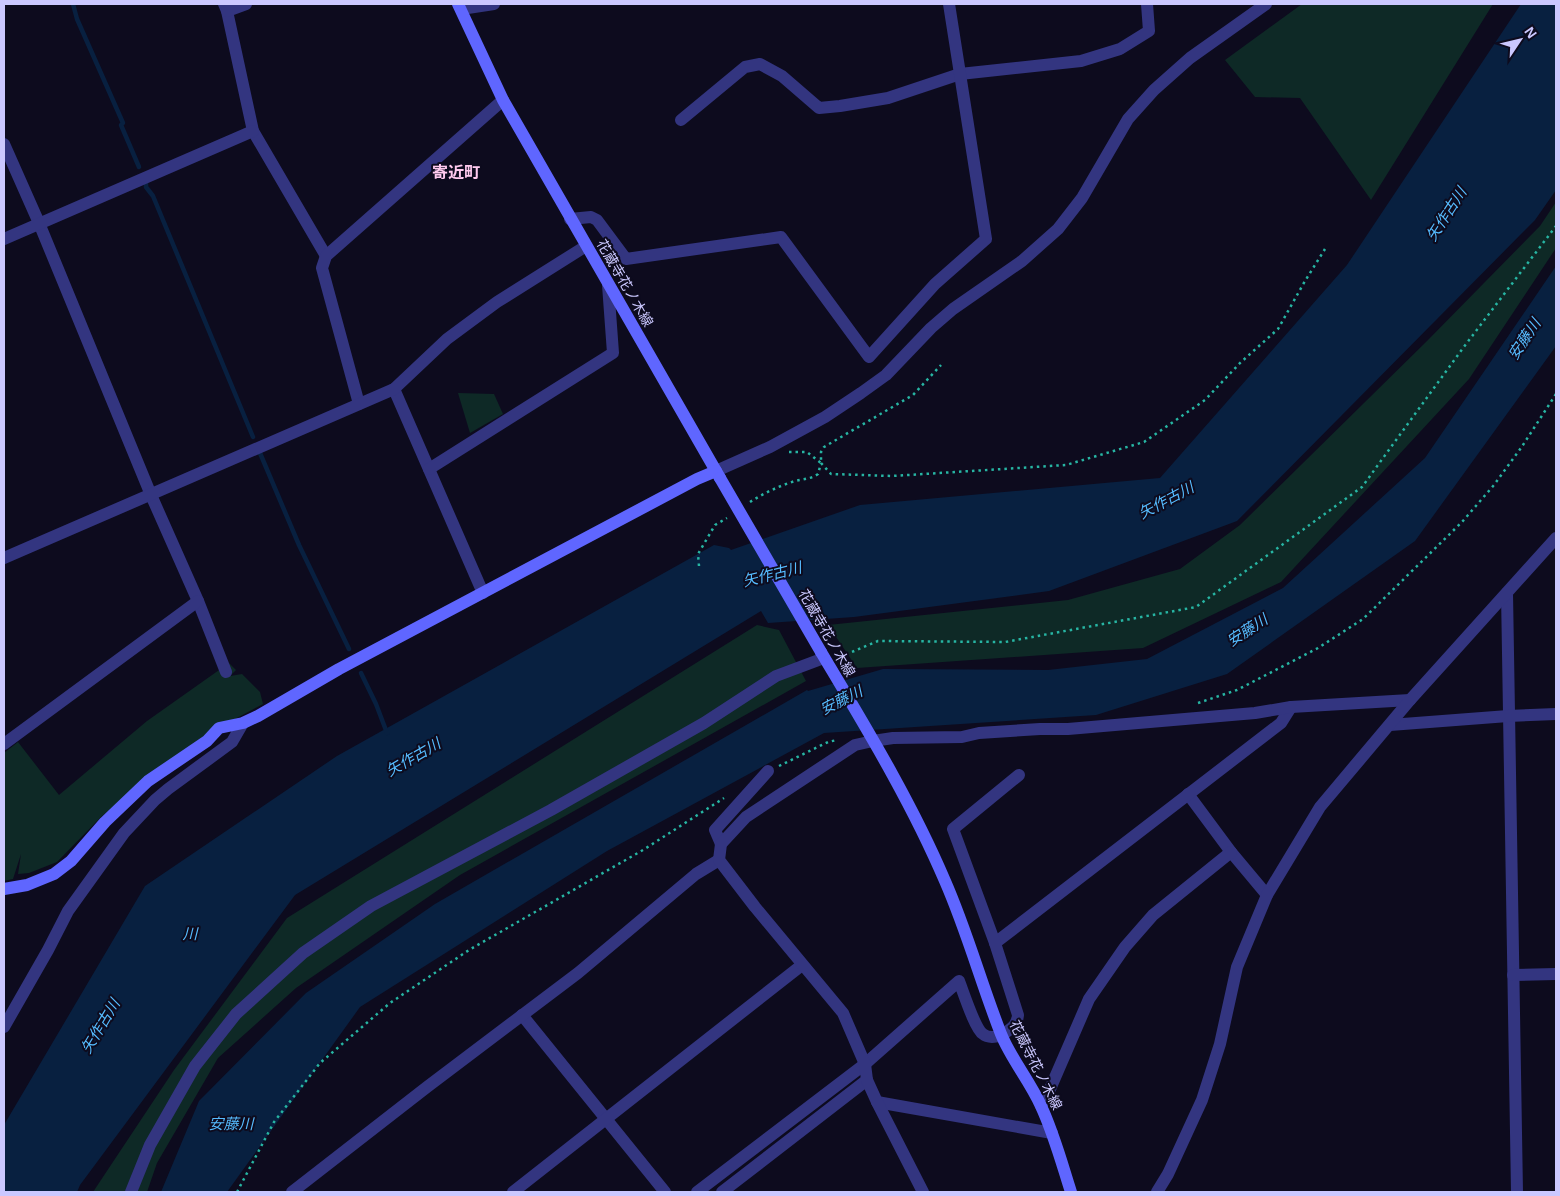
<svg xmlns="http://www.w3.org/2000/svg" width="1560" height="1196" viewBox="0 0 1560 1196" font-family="Arial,'Noto Sans JP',sans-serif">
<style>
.green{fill:#0e2926}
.water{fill:#082040}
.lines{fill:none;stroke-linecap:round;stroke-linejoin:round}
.stream{stroke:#082040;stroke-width:4.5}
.path{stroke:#27b5a3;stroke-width:2.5;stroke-dasharray:2.5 4;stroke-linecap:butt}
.street{stroke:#333580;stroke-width:12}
.secondary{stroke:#5f66ff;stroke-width:12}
.secondary-bridge{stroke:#5f66ff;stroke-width:12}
.labels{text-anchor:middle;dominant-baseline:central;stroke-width:4;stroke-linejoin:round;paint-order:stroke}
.street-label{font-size:14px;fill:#cbc8ff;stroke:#0d0b1e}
.water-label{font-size:15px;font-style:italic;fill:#56bcff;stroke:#0d0b1e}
.quarter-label{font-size:16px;font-weight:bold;fill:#ffcaef;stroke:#0d0b1e}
</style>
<rect width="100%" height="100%" fill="#0d0b1e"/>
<g class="green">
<path d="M1302,4H1493L1371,200L1300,98L1255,97L1225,60Z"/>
<path d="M1556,202V248L1469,379L1281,582L1143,648L857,668L828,625L1068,600L1180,569L1240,525L1427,341L1540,226Z"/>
<path d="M458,393L494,394L503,414L470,433Z"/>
<path d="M757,625L779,630L806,681L460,875L296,988L218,1058L157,1163L147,1192H93L174,1070L287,918Z"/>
<path d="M229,663L236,670L230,676L242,674L260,692L263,704L233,720L177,757L102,816L57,862L29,873L18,874L21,854L13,879L4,881V753L18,742L59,795L147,721Z"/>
</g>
<g class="water">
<path d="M1521,4H1556V190L1535,220L1237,521L1049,591L854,617L768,623L761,611L295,895L80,1185L77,1192H4V1125L145,886L337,756L714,545L729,548L731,550L860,505L1160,478L1347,265Z"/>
<path d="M1556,266V346L1415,541L1227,674L1096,715L824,733L607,851L360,1007L227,1192H161L199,1101L306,993L435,904L807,690L808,691L883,669L1048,670L1147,659L1283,588L1425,458Z"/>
</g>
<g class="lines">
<g class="stream">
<path d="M73,4L77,19L123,123L121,125L139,167"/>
<path d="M146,182V187L153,196L253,437"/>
<path d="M260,453L299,545L349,649"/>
<path d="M361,673L376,704L387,733"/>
</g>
<g class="path">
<path d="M789,452H807L821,463V452L824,447L913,395L941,365"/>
<path d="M821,463L831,474L892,476L1066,465L1144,442L1205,400L1240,363L1278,329L1305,281L1325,249"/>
<path d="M750,502C764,493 779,486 795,481C803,479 811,479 818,474L821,463"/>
<path d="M699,566L698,554L715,525L727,518"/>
<path d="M840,657L878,641L1005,642L1196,607L1362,487L1463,348L1556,226"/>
<path d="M1198,703L1237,690L1318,648L1363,619L1462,522L1494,485L1521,448L1556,394"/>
<path d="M779,766L828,742L837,740"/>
<path d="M237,1192L274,1122L320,1063L390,1003L469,950L643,850L724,798"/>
</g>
<g class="street">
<path d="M224,4L227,11L253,131L326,256"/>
<path d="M461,9L494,4"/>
<path d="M227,11L246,4"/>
<path d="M681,120L745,67L760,64L782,76L819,108L840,106L888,98L960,74L1081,61L1120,49L1149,31L1147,4"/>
<path d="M4,144L39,223L151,495L198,601L226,672"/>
<path d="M570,219L591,217L597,220L626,259L781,237L869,357L935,284L986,239L949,4"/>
<path d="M4,239L253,131"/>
<path d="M394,389L483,593"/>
<path d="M359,404L322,268L326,256L503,100"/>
<path d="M429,469L613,353L608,285"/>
<path d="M716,471L770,447L825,417L861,393L886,375L931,328L953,309L1022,261L1058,229L1082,198L1128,119L1154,90L1190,58L1266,4"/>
<path d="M4,558L394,389L447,339L497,302L586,246"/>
<path d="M1507,593L1517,1192"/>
<path d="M1390,725L1508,716L1556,714"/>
<path d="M4,744L198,601"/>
<path d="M1188,794L1231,852L1267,895"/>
<path d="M721,844L715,830L768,771"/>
<path d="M995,943L1281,723L1291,707"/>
<path d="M1513,975L1556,974"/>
<path d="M522,1015L665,1192"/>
<path d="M4,1027L48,950L68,911L124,833L155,800L168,789L232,742L243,723"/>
<path d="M877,1102L1052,1133"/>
<path d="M1041,1106L1047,1096L1089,999L1125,947L1153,915L1231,852"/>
<path d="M131,1192L150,1145L195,1066L236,1014L303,953L371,906L551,810L704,723L776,676L824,658"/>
<path d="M292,1192L427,1087L578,973L696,874L719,860"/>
<path d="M513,1192L802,965"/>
<path d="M697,1192L865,1064L959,981C963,991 975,1029 983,1034C989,1039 999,1037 1005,1033C1012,1028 1017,1025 1018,1015L995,943L953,829L1019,775"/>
<path d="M722,1192L867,1080"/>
<path d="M923,1192L877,1102L867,1080L865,1064L843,1013L755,907L719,860L721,844L746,817L855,745L873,741L893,738L962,737L979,733L1040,729H1068L1255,713L1291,707L1410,700"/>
<path d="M1157,1192L1168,1174L1202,1100L1220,1044L1237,967L1267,895L1320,807L1410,700L1556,538"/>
</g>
<g class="secondary">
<path d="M458,4L503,100L720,478"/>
<path d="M821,652C865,726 911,801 945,881C967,931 981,983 1001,1034C1011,1059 1030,1081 1041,1106C1054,1134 1062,1164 1071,1192"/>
<path d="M4,889L27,885L54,874L71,861L105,822L148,781L207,741L219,728L243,723L258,716L339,669L697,479L716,471"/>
</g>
<path class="secondary-bridge" d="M720,478L821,652"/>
</g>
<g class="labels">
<g class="street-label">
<text transform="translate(625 283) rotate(60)">花蔵寺花ノ木線</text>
<text transform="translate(827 633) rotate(60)">花蔵寺花ノ木線</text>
<text transform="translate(1036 1065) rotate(63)">花蔵寺花ノ木線</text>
</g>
<g class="water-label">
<text transform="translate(1446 214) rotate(-57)">矢作古川</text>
<text transform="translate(1524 339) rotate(-56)">安藤川</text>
<text transform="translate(1166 500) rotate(-28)">矢作古川</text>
<text transform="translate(772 574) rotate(-14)">矢作古川</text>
<text transform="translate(1247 630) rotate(-33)">安藤川</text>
<text transform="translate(841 700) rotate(-27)">安藤川</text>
<text transform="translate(413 757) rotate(-30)">矢作古川</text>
<text x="190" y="933">川</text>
<text transform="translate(100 1026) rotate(-59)">矢作古川</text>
<text x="231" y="1123">安藤川</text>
</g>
<g class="quarter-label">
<text x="456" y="172">寄近町</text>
</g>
</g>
<rect width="1560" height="1196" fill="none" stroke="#cbc8ff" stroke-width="10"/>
<g transform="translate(1520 40) rotate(55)" stroke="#0d0b1e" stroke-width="4" paint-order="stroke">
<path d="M0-4L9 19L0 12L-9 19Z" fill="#cbc8ff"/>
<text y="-8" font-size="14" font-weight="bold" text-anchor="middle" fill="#cbc8ff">N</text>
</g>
</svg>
